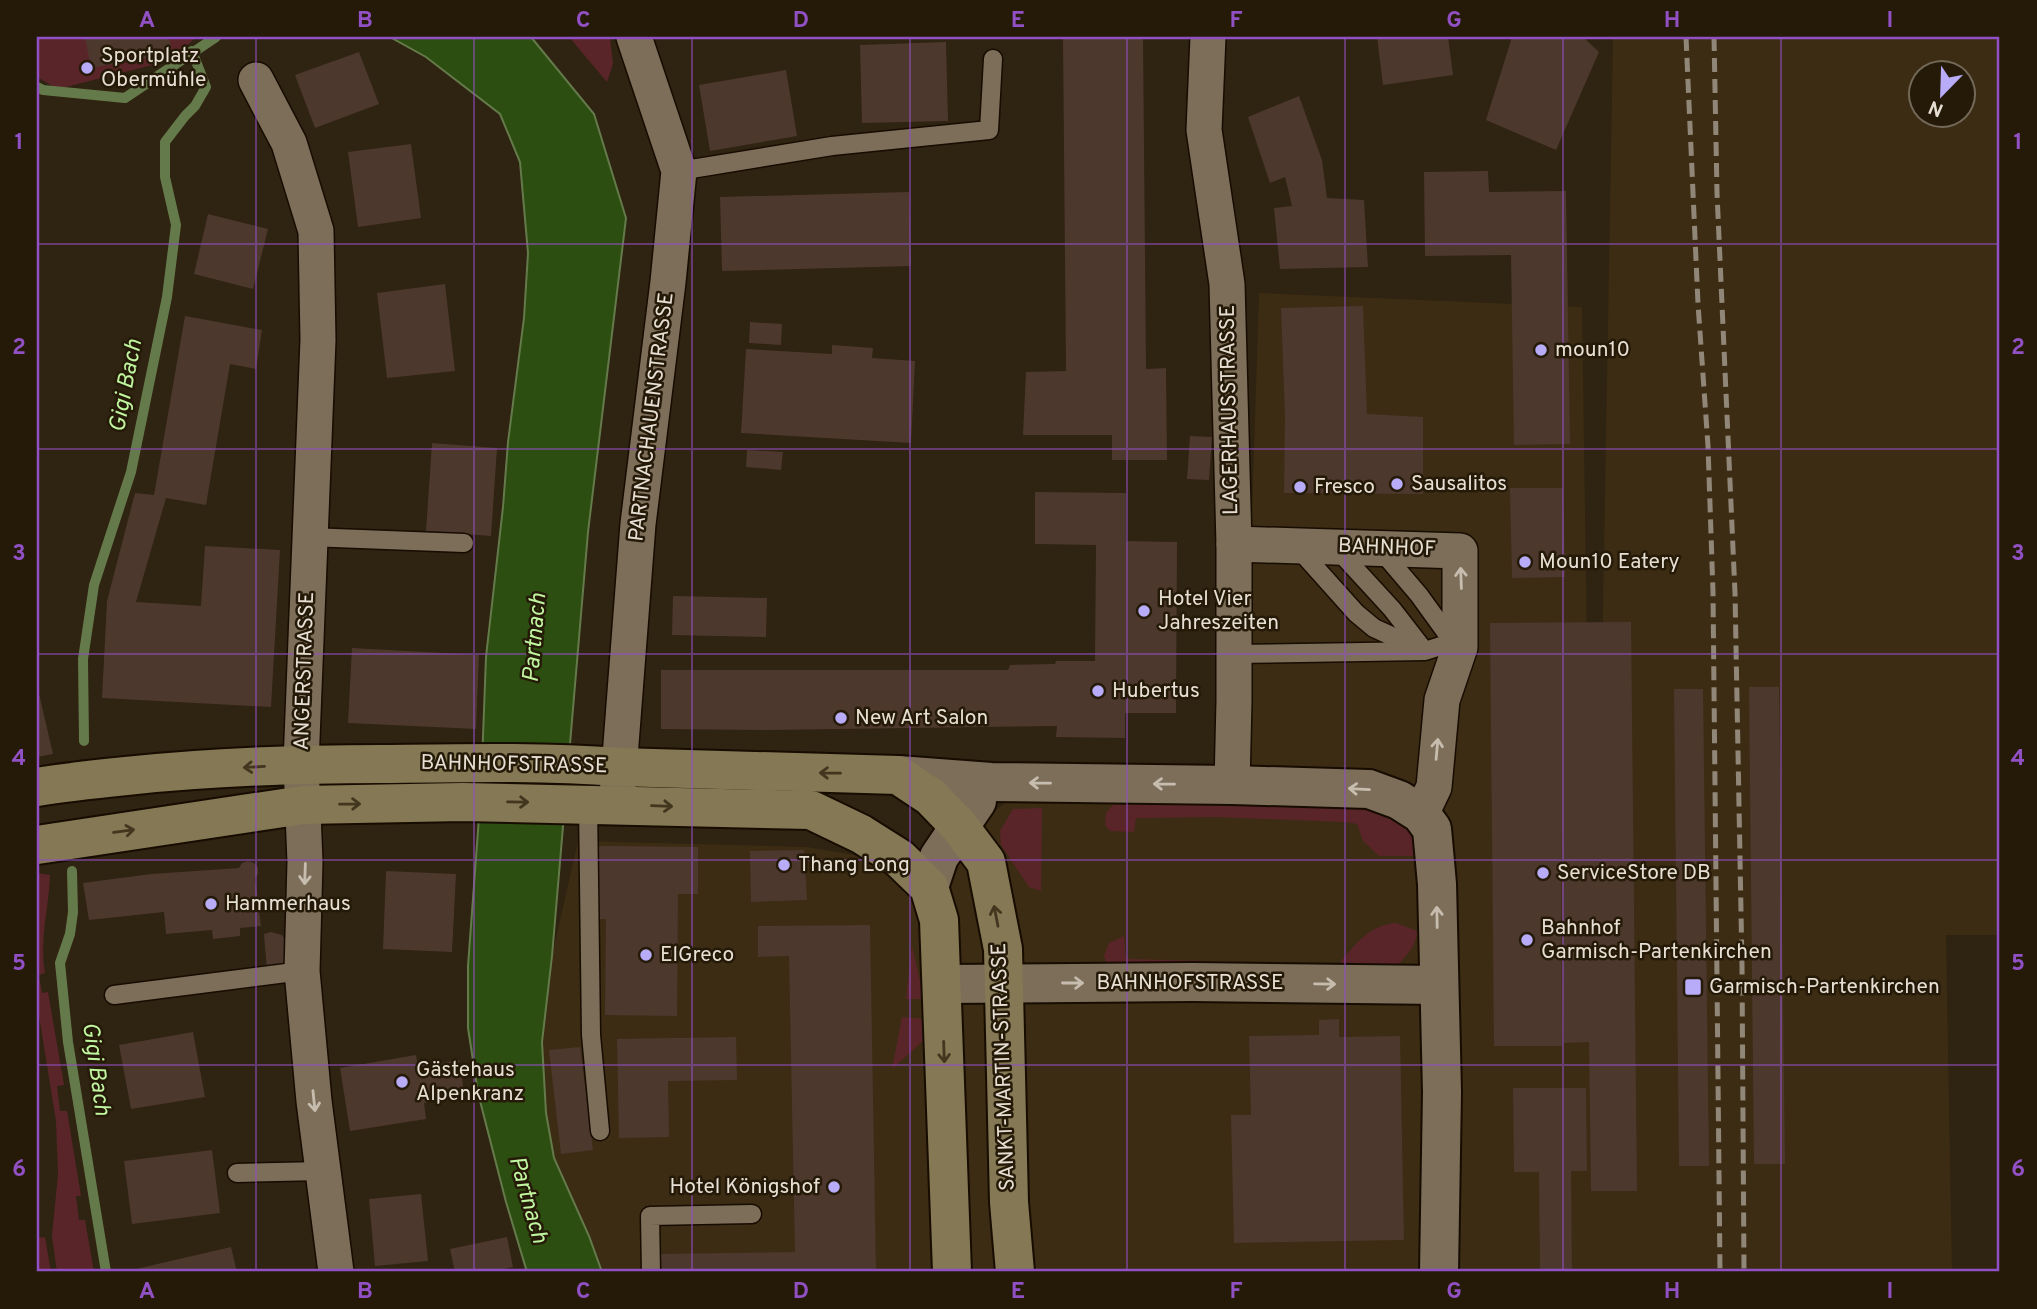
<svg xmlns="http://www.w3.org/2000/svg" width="2037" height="1309" viewBox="0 0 2037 1309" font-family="Overpass,sans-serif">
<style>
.built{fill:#3c2c13;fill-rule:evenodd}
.green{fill:#5a2529}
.water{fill:#2d4e11;stroke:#657a4b;stroke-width:2}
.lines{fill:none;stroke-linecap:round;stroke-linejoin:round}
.stream{stroke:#657a4b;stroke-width:10}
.building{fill:#4d382e}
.service-casing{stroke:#170c00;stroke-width:21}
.minor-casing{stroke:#170c00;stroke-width:38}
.tertiary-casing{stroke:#170c00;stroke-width:42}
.secondary-casing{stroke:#170c00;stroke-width:42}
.service{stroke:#7d6e5a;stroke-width:18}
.minor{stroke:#7d6e5a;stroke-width:35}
.tertiary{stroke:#7d6e5a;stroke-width:38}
.secondary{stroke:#847855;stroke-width:38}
.rail{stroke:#918778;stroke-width:5;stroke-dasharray:14 7;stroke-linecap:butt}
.oneway{stroke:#c7bdaf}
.oneway2{stroke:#42361f}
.grid{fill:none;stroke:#9150c3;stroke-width:2;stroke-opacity:0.55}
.poi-dot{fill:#b8abf7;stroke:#251a08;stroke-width:2.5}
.labels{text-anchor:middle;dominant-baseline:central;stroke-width:5;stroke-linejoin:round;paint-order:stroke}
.poi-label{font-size:21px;fill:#e7dfd3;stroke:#251a08;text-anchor:start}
.street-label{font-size:21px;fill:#e7dfd3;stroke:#251a08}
.water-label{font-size:23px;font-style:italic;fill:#c1f6a0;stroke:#251a08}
.neatline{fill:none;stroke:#9150c3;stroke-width:2.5}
.grid-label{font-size:23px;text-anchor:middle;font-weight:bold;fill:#9150c3}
</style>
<rect width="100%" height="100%" fill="#2f2311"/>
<path class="built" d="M1613,37H2000V935H1946L1952,1272H602L589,1236L554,1158L546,1113L542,1042L552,956L578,841L807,847L956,872L977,823L1017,795L1243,797L1259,293L1582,307L1594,1123ZM1922,74H1964V116H1922Z"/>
<g class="green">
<path d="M37,37H196L172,60L58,89L37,77Z"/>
<path d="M569,37H610L613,64L607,82Z"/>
<path d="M1202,804C1253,805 1306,803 1357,809C1369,811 1383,810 1394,816C1407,825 1416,842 1420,856H1379L1363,841L1357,824L1345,822L1217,817L1136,818L1134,832L1110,831L1105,825L1106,813L1113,805Z"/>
<path d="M1042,808L1041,891L1029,887L1001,845L1000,831L1013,809Z"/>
<path d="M37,873L50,875C49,908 39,940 45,973L39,975L42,993L48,992L64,1085L57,1086L60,1111H67L81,1196H76L79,1220H85L94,1272H57L52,1236L58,1174L56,1121L37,1003Z"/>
<path d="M1396,923L1417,931C1417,947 1403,959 1392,971L1108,970L1104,956L1109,943L1124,936L1126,959L1339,964C1355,944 1370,925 1396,923Z"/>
<path d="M912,946L924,999H906Z"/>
<path d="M902,1017L924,1019L925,1039L892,1069Z"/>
<path d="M45,1237L51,1272H37V1238Z"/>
</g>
<path class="water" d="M390,37H531L594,114L626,218L588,532L552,956L542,1042L546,1113L554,1158L589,1236L602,1272H527L506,1202L478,1093L468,1028V966L481,790L486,657L503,507L508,442L524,318L528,253L520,162L500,114L426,57Z"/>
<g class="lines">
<g class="stream">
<path d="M37,87L43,90L125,98L216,37"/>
<path d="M84,741L83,659L94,585L131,472L167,297L176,225L165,177V142L185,116L195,106L206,87L192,51"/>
<path d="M72,871L73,912L70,934L60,963L68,1042L106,1272"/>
</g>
</g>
<g class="building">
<path d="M85,37H169L172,54L91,68Z"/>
<path d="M1063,37H1143L1146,369L1166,368L1167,460H1112V435H1023L1026,372L1066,371Z"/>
<path d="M1377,37H1448L1453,75L1383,85Z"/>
<path d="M1512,37H1583L1599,52L1556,150L1486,120Z"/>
<path d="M946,42L948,121L862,123L860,45Z"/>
<path d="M359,52L379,104L315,128L295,75Z"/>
<path d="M786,70L797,136L710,151L699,85Z"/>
<path d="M1299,96L1322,160L1327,198L1364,200L1368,267L1280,269L1274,208L1292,206L1285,177L1270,183L1248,117Z"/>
<path d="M411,144L421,218L358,227L348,152Z"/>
<path d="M1488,171L1489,192L1566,191L1570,444L1514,445L1511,255L1425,256L1424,172Z"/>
<path d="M909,192L911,266L722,271L720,197Z"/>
<path d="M208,214L268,229L253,289L194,274Z"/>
<path d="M445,284L455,371L387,378L377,293Z"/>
<path d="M1363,306L1367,414L1423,417V494L1284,493L1285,416L1281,308Z"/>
<path d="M185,316L262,330L256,369L230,364L206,505L166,498L136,602L201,606L205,546L280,550L271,707L102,698L107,601L135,493L154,495Z"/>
<path d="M750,322L782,324L781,345L749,343Z"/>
<path d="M832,345L873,348L872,358L915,361L911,443L741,433L746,349L832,354Z"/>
<path d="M1190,436L1212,437L1209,480L1187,479Z"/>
<path d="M432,443L497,448L491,536L426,531Z"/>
<path d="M747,450L783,452L781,470L746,467Z"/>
<path d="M1510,488H1563L1565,577L1512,578Z"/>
<path d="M1035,492L1126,493V541L1177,542L1176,713H1125V738L1056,737L1057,726L768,730L661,729V670H1008L1010,665L1055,664L1056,661H1095L1096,545L1035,544Z"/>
<path d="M673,596L767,598L766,637L672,635Z"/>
<path d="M1631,622L1637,1191H1591L1589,1042L1564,1043L1561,819L1562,1046H1494L1490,623Z"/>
<path d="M352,648L479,655L476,729L348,723Z"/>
<path d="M37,685L53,754L37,757Z"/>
<path d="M1749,687H1779L1785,1164H1754Z"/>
<path d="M1674,689H1703L1709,1166H1679Z"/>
<path d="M599,846L698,847V894H678L677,1016L605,1015L606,919H598Z"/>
<path d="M804,850L807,900L751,902L750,851Z"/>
<path d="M248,861L254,863L258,868V874L255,879L261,926L240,928V936L213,939L212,930L166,934L164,912L89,920L83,883L151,874L239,868L242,863Z"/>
<path d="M386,871L456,874L452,952L383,949Z"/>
<path d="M870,925L876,1272H658V1254L795,1252L789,956L758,957V926Z"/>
<path d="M271,932L282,935L288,945V968L267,971L264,934Z"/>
<path d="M1339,1019V1037L1400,1036L1404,1240L1234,1243L1231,1115H1251L1249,1036L1319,1035V1020Z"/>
<path d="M193,1032L205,1097L131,1109L119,1045Z"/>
<path d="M736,1037L737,1080L668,1081L669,1137L619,1138L617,1039Z"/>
<path d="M580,1047L593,1150L561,1154L549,1050Z"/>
<path d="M416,1055L418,1067L459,1060L465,1097L424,1103L426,1119L350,1131L340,1068Z"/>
<path d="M1513,1088H1586L1587,1171H1571L1572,1272H1540L1539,1172H1514Z"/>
<path d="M212,1150L220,1213L132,1224L124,1161Z"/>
<path d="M421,1194L428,1261L375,1266L369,1199Z"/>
<path d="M507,1237L513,1267L489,1272H455L450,1249Z"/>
<path d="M231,1247L237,1272H137L136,1269Z"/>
</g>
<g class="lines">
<defs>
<g id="service">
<path d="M679,171L832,146L989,130L993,59"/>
<path d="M309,537L464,543"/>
<path d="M1297,547L1356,613L1374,628L1422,650"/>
<path d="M1336,548L1392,609L1423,649"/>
<path d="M1379,548L1419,595L1453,642L1458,645"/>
<path d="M1234,654L1425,651L1453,642"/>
<path d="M588,803L591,1035L600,1131"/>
<path d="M114,995L302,971"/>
<path d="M237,1173L322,1171"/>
<path d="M651,1272L650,1216L752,1214"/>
</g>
<g id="minor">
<path d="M1208,37L1204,130L1227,284L1234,544V701L1232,785"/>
<path d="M256,80L289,143L316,231L318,340L301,764L305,862L302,971L314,1101L336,1272"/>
<path d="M1234,544L1460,551V647L1442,700L1434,787L1421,814"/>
<path d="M617,796L638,524L668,282L679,171L634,37"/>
</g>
<g id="tertiary">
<path d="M898,775L991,782L1232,785L1369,789L1399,800L1421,814L1432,829L1437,884L1442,1092L1439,1272"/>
<path d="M929,887L939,857L977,801"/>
<path d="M942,984L1192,982L1439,985"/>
</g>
<g id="secondary">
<path d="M37,787C66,782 96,779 126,776C211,767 295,764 380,764C460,763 540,761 619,767L898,775L931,797L959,826L986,862L1003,949L1009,1202L1015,1272"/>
<path d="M37,845L303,805L463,802L811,810L861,834L899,858L929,887L939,920L952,1272"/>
</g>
</defs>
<use href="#service" class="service-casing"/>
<use href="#minor" class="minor-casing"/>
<use href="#tertiary" class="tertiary-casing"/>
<use href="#secondary" class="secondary-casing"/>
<use href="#service" class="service"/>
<use href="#minor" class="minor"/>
<use href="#tertiary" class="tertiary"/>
<use href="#secondary" class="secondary"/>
<g class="rail">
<path d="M1686,37L1698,304L1708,446L1713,592L1720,1272"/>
<path d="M1714,37L1717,193L1735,593L1742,965L1744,1272"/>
</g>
</g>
<defs><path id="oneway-shaft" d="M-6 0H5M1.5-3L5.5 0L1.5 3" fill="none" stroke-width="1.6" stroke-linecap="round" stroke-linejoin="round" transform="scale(1.75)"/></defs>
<g class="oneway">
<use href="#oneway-shaft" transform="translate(1461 578) rotate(-92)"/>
<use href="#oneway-shaft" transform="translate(1437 749) rotate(-85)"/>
<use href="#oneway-shaft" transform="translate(1040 783) rotate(-179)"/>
<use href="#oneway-shaft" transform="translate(1164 784) rotate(-179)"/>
<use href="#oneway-shaft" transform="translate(1359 789) rotate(-177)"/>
<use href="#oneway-shaft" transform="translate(305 874) rotate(92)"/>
<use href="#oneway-shaft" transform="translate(1437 917) rotate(-91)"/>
<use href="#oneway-shaft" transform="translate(1073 983)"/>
<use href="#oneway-shaft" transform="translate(1325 984) rotate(1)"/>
<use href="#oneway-shaft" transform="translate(314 1101) rotate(84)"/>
</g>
<g class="oneway2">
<use href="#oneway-shaft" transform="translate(254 767) rotate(177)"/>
<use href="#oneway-shaft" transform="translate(830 773) rotate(-179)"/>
<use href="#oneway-shaft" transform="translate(518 802) rotate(1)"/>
<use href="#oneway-shaft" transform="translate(350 804) rotate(-1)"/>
<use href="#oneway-shaft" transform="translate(662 806) rotate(2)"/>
<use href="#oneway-shaft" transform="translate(124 831) rotate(-8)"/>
<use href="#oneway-shaft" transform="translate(996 916) rotate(-101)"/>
<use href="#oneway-shaft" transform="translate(944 1052) rotate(88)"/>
</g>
<path class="grid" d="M256,37V1272M474,37V1272M692,37V1272M910,37V1272M1127,37V1272M1345,37V1272M1563,37V1272M1781,37V1272M37,244H2000M37,449H2000M37,654H2000M37,860H2000M37,1065H2000"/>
<g class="poi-dot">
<circle cx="87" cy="68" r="7"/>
<circle cx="1541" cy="350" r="7"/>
<circle cx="1397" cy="484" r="7"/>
<circle cx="1300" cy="487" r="7"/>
<circle cx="1525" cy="562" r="7"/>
<circle cx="1144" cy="611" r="7"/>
<circle cx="1098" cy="691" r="7"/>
<circle cx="841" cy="718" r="7"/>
<circle cx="784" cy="865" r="7"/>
<circle cx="1543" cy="873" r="7"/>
<circle cx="211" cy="904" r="7"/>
<circle cx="1527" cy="940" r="7"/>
<circle cx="646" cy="955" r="7"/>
<rect x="1684" y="978" width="18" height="18" rx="3.5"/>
<circle cx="402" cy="1082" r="7"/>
<circle cx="834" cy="1187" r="7"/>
</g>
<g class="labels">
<g class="poi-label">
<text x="101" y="56">Sportplatz<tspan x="101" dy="24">Obermühle</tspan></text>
<text x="1555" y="350">moun10</text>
<text x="1411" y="484">Sausalitos</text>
<text x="1314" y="487">Fresco</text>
<text x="1539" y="562">Moun10 Eatery</text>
<text x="1158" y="599">Hotel Vier<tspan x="1158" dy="24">Jahreszeiten</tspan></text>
<text x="1112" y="691">Hubertus</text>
<text x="855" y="718">New Art Salon</text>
<text x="798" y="865">Thang Long</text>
<text x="1557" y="873">ServiceStore DB</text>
<text x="225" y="904">Hammerhaus</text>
<text x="1541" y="928">Bahnhof<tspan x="1541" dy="24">Garmisch-Partenkirchen</tspan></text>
<text x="660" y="955">ElGreco</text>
<text x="1709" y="987">Garmisch-Partenkirchen</text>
<text x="416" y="1070">Gästehaus<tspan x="416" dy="24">Alpenkranz</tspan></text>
<text x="820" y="1187" text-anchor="end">Hotel Königshof</text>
</g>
<g class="street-label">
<text transform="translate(1230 410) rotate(-91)">LAGERHAUSSTRASSE</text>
<text transform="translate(652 417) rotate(-83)">PARTNACHAUENSTRASSE</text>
<text transform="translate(1387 548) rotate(2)">BAHNHOF</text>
<text transform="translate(305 671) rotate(-88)">ANGERSTRASSE</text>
<text transform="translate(514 765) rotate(1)">BAHNHOFSTRASSE</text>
<text x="1190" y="983">BAHNHOFSTRASSE</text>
<text transform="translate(1004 1067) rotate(-92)">SANKT-MARTIN-STRASSE</text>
</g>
<g class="water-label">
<text transform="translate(127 386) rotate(-79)">Gigi Bach</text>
<text transform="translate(536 638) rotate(-85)">Partnach</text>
<text transform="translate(95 1069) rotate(82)">Gigi Bach</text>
<text transform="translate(527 1200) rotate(74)">Partnach</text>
</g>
</g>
<rect width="2037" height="1309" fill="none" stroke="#251a08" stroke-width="77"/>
<g transform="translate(1942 94) rotate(203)"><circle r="33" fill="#251a08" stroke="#736959" stroke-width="2"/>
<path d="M0-5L12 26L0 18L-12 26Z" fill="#b8abf7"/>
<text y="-10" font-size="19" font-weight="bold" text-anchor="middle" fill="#e7dfd3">N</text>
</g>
<rect x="38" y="38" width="1960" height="1232" class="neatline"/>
<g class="grid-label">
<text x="147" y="27">A</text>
<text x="365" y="27">B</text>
<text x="583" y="27">C</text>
<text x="801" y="27">D</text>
<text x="1018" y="27">E</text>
<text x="1236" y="27">F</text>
<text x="1454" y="27">G</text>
<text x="1672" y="27">H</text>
<text x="1890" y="27">I</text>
<text x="19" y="149">1</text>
<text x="2018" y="149">1</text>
<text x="19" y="354">2</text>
<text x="2018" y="354">2</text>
<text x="19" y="560">3</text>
<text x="2018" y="560">3</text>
<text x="19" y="765">4</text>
<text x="2018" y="765">4</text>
<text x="19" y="970">5</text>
<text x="2018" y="970">5</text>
<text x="19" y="1176">6</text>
<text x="2018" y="1176">6</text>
<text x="147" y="1298">A</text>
<text x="365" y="1298">B</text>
<text x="583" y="1298">C</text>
<text x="801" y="1298">D</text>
<text x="1018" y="1298">E</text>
<text x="1236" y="1298">F</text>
<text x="1454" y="1298">G</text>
<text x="1672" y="1298">H</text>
<text x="1890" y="1298">I</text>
</g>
</svg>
